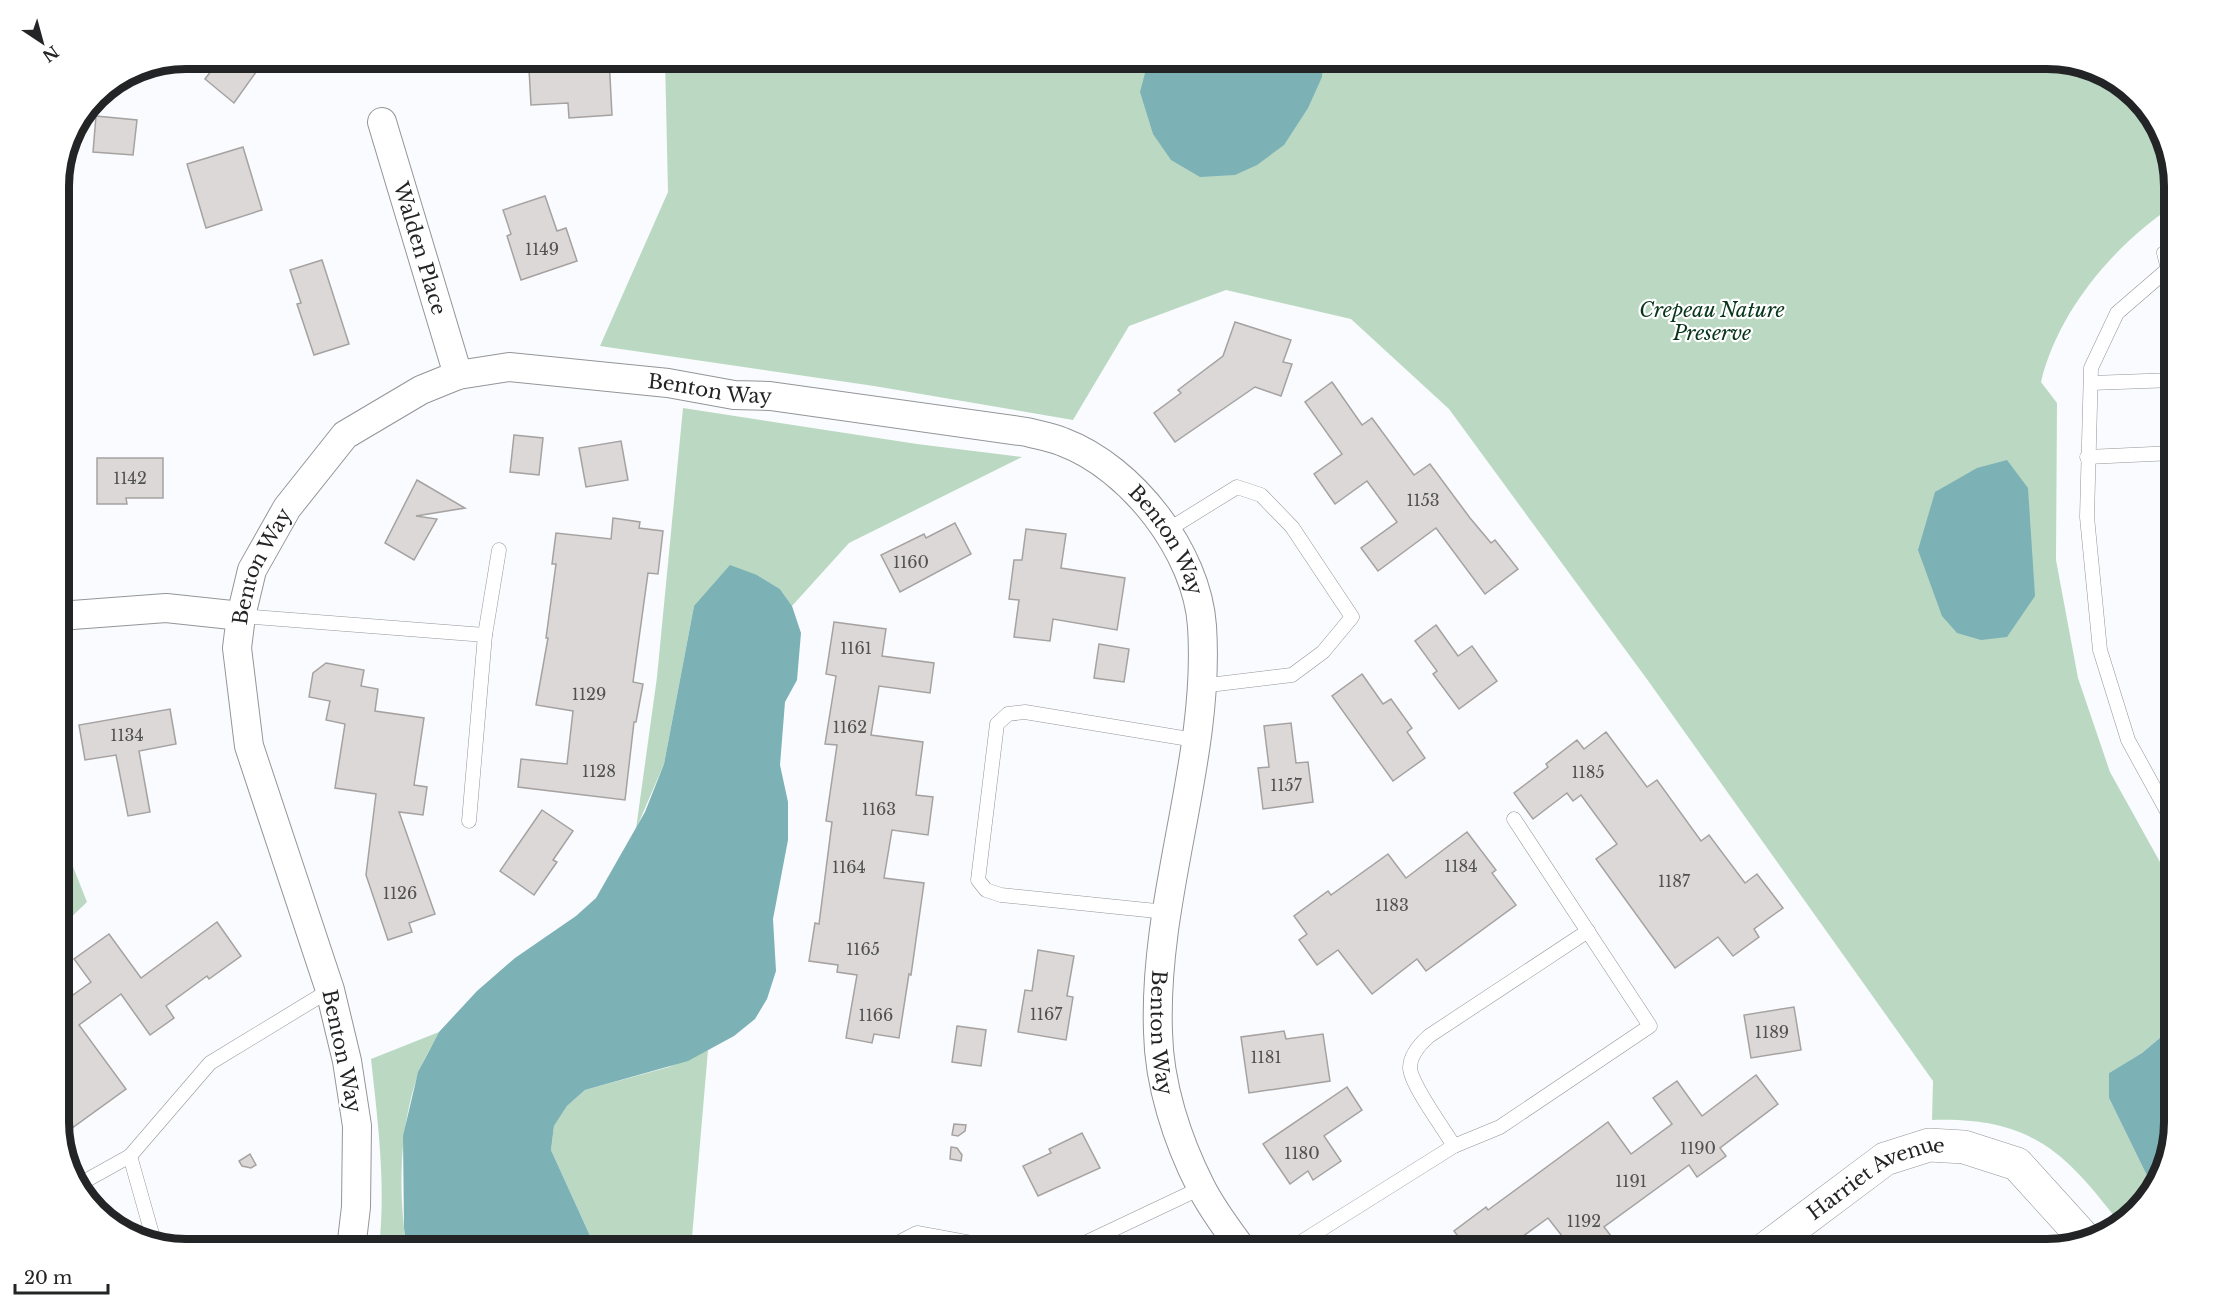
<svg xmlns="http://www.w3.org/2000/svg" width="2233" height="1308" viewBox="0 0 2233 1308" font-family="'Libre Baskerville',serif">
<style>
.green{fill:#bbd9c2}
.water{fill:#7cb1b6}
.building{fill:#dbd8d7;stroke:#a5a2a1;stroke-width:1.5}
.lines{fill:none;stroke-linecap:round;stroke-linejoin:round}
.service-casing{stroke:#939597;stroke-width:15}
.minor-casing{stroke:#939597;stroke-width:30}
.tertiary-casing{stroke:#939597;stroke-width:34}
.service{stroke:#fff;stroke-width:14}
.minor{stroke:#fff;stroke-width:28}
.tertiary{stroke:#fff;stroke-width:33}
.labels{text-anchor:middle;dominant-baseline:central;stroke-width:4.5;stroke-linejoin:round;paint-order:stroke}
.number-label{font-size:16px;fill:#515152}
.street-label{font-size:20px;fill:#232425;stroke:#fff}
.park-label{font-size:20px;font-style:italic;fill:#07351a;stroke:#fff}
.rim{fill:none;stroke:#232425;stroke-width:8}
</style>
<rect width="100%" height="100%" fill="#fafbfe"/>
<g class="green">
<path d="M2047,58L2110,75L2153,115L2174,178V205C2114,245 2058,311 2041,382L2057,403L2056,560L2078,678L2110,772L2165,871L2174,881V1026L2142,1053L2109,1073V1098L2154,1190L2120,1224C2064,1150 2029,1117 1932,1120L1933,1081L1649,682L1449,409L1351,319L1226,290L1129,326L1073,420L874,386L600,346L668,192L665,59Z"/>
<path d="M683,408L917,444L1022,457L849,543L792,606L780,589L757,575L694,606L664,764L636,829L657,677Z"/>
<path d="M68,854L87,902L59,929V857Z"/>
<path d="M439,1032C432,1046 423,1060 418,1074C399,1130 398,1192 407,1249H379C386,1185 378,1123 371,1059Z"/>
<path d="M708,1050L691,1249H596L551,1150L554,1126L567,1106L585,1090L669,1067Z"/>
</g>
<g class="water">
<path d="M1149,58L1323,59L1322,77L1308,108L1284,145L1257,165L1235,175L1200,177L1171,160L1153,134L1140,92Z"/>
<path d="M2007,460L2028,488L2035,596L2007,637L1981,640L1957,633L1942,616L1918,550L1935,492L1977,468Z"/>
<path d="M730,565L757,575L780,589L792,606L801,633L797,680L785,702L780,765L788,802V840L773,919L776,971L767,999L755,1019L734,1036L688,1061L585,1090L567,1106L554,1126L551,1150L596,1249H407L404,1228L403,1136L418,1072L439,1032L477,991L515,958L576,916L596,898L645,812L664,764L694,606Z"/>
<path d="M2174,1026V1122L2158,1185L2154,1190L2109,1098V1073L2142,1053Z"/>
</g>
<g class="building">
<path d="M221,58H266L234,103L205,79Z"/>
<path d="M566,58H609L612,115L569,118L568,103L531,105L529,69L566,67Z"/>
<path d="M96,116L137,120L133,155L93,152Z"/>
<path d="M243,147L262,210L206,228L187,164Z"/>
<path d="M545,196L557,231L566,228L577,261L521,280L507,236L511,234L503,210Z"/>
<path d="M322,260L349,344L314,355L297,304L301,303L290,270Z"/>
<path d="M1235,322L1291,340L1283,362L1292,364L1281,396L1255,387L1175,442L1154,413L1181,393L1178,390L1223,356Z"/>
<path d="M1332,382L1362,425L1372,418L1414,475L1430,464L1470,518L1491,543L1495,540L1518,569L1485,594L1436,528L1378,571L1361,548L1397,522L1367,481L1335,504L1314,474L1342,454L1305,402Z"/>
<path d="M514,435L543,438L539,475L510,472Z"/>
<path d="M621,441L628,480L586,487L579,448Z"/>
<path d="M97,458H163V498H126L127,504H97Z"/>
<path d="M417,480L465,508L416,516L437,519L414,560L385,543Z"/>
<path d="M613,518L640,522L639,528L663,531L658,574L648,573L633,682L643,684L636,722H634L625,800L518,787L521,759L567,764L573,711L536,705L548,638H546L556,564H552L556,533L611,539Z"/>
<path d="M955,523L971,554L900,592L881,555L924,534L926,538Z"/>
<path d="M1026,529L1066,534L1061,568L1125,578L1117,630L1053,619L1050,641L1014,637L1019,600L1009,599L1014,560H1022Z"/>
<path d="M834,622L886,629L882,656L934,663L930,693L879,686L871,735L923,742L916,795L933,797L928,835L892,830L884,878L924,883L911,975L909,974L899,1038L874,1034L872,1043L846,1038L857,975L837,972L838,965L809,961L815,923L819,924L832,822L826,821L837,745L825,744L836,676L826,674Z"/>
<path d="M1436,625L1458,656L1472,646L1497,681L1459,709L1433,674L1437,671L1415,641Z"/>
<path d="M1099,644L1129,649L1124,682L1094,678Z"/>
<path d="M326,663L364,670L361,686L378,689L375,711L424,718L414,785L427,787L423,815L399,812L435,914L409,923L412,932L388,940L366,875L376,794L335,788L345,724L326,720L330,701L309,697L313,673Z"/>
<path d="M1362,674L1383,704L1391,699L1412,728L1407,732L1425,758L1393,781L1332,696Z"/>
<path d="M170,709L176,744L139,751L150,812L128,816L116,755L85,760L79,725Z"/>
<path d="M1291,723L1296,763L1308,762L1313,802L1263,809L1258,768L1269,767L1264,726Z"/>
<path d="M1606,732L1647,787L1657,780L1701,841L1709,835L1745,883L1757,874L1783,908L1754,929L1759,937L1733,956L1718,937L1675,968L1596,859L1617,844L1581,795L1573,801L1567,793L1533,819L1514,793L1548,767L1546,764L1577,740L1584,749Z"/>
<path d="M542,810L573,831L553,860L557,862L534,895L500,871Z"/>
<path d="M1467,832L1496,870L1492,873L1516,905L1426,971L1417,959L1372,994L1338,950L1317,965L1299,940L1307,934L1294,916L1328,891L1331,895L1388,854L1406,878Z"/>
<path d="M217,922L241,956L209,979L207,976L166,1006L174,1018L150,1035L121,994L79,1025L126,1089L61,1136L59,997L63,1002L91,982L74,959L109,934L141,978Z"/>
<path d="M1038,950L1074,956L1067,996L1073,997L1066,1040L1018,1032L1025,990L1032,991Z"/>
<path d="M1794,1007L1801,1050L1751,1058L1744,1015Z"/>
<path d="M957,1026L986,1030L981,1066L952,1062Z"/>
<path d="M1284,1031L1286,1039L1323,1034L1330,1081L1249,1093L1241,1037Z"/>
<path d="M1756,1075L1778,1104L1720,1148L1726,1156L1697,1177L1689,1165L1604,1227L1622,1250H1573L1548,1218L1504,1250H1468L1454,1231L1486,1207L1488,1210L1608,1122L1631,1154L1672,1124L1653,1098L1677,1081L1702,1116Z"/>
<path d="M1347,1087L1362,1110L1324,1136L1341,1161L1313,1180L1308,1171L1290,1184L1263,1144Z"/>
<path d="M954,1124L966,1125L965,1131L958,1136L952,1135Z"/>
<path d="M1082,1133L1100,1168L1038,1196L1023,1166L1051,1153L1049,1149Z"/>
<path d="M951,1147L957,1148L962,1155L961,1161L950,1159Z"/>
<path d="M250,1154L256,1165L251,1168L242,1166L239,1161Z"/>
</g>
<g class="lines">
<defs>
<g id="service">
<path d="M2174,248L2164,253L2168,269L2117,313L2091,368L2087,517L2100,650L2128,740L2174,824"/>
<path d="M2091,383L2174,380"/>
<path d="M2087,457L2174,453"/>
<path d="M1166,531L1237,487L1261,495L1292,527L1352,617L1323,652L1292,675L1201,686"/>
<path d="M241,616L485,635"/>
<path d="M469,821L485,635L499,550"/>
<path d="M1166,912L1001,895L986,890L978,880L997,724L1008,714L1025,712L1195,740"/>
<path d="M1454,1146C1444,1129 1411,1085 1410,1068C1410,1055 1420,1044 1429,1036L1588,931"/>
<path d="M130,1156L154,1241"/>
<path d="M76,1186L130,1156L210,1063L330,990"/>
<path d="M890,1249L892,1246L917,1233L1004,1249"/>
<path d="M1072,1249L1201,1188"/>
<path d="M1290,1249L1454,1146L1500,1127L1650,1026L1514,819"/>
</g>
<g id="minor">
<path id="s1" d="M382,122L458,375"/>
<path d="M59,616L166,608L241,616"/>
<path id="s2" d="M351,1249L356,1207L357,1126L347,1061L330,990L249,746L237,648L241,616L252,570L287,508L345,435L421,390L458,375L509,367L668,383L734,395L770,396L1027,432C1038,435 1051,437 1063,442C1132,468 1197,552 1202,626C1211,759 1153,896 1158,1032C1159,1084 1177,1140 1201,1187C1212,1209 1228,1230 1242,1249"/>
</g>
<g id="tertiary">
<path id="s3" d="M1765,1249L1885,1159L1929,1145L1964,1147L2017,1164L2085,1239"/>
</g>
</defs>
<use href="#service" class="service-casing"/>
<use href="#minor" class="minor-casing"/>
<use href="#tertiary" class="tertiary-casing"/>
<use href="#service" class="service"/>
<use href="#minor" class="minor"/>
<use href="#tertiary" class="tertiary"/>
</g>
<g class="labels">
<g class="number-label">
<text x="542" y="249">1149</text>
<text x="130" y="478">1142</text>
<text x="1423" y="500">1153</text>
<text x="911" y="562">1160</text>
<text x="856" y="648">1161</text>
<text x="589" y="694">1129</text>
<text x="850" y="727">1162</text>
<text x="127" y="735">1134</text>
<text x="599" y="771">1128</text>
<text x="1588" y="772">1185</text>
<text x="1286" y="785">1157</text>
<text x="879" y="809">1163</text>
<text x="1461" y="866">1184</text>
<text x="849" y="867">1164</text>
<text x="1674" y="881">1187</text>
<text x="400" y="893">1126</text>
<text x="1392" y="905">1183</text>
<text x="863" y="949">1165</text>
<text x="1046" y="1014">1167</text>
<text x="876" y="1015">1166</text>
<text x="1772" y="1032">1189</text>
<text x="1266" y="1057">1181</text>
<text x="1698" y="1148">1190</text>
<text x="1302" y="1153">1180</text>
<text x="1631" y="1181">1191</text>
<text x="1584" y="1221">1192</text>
</g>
<g class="street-label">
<text stroke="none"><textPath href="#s1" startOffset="132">Walden Place</textPath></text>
<text stroke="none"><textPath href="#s2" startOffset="1244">Benton Way</textPath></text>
<text stroke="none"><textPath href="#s2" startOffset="1748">Benton Way</textPath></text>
<text stroke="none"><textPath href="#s2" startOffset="704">Benton Way</textPath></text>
<text stroke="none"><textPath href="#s2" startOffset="2253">Benton Way</textPath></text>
<text transform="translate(342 1051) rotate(78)">Benton Way</text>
<text stroke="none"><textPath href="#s3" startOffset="134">Harriet Avenue</textPath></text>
</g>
<g class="park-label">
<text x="1712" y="310">Crepeau Nature<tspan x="1712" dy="23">Preserve</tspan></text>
</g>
</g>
<path d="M0 0H2233V1308H0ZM186 69H2047A117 117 0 0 1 2164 186V1122A117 117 0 0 1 2047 1239H186A117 117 0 0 1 69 1122V186A117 117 0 0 1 186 69Z" fill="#fff" fill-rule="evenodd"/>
<path class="rim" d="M186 69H2047A117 117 0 0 1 2164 186V1122A117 117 0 0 1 2047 1239H186A117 117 0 0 1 69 1122V186A117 117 0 0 1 186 69Z"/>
<g transform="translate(42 42) rotate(144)" stroke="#ffffff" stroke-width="4.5" paint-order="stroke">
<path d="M0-4.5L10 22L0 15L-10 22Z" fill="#232425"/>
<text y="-9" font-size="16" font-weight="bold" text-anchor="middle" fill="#232425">N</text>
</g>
<path d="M15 1284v9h93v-9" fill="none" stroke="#232425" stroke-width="3"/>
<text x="24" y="1284" font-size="18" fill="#232425" stroke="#ffffff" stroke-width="4.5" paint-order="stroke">20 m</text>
</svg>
